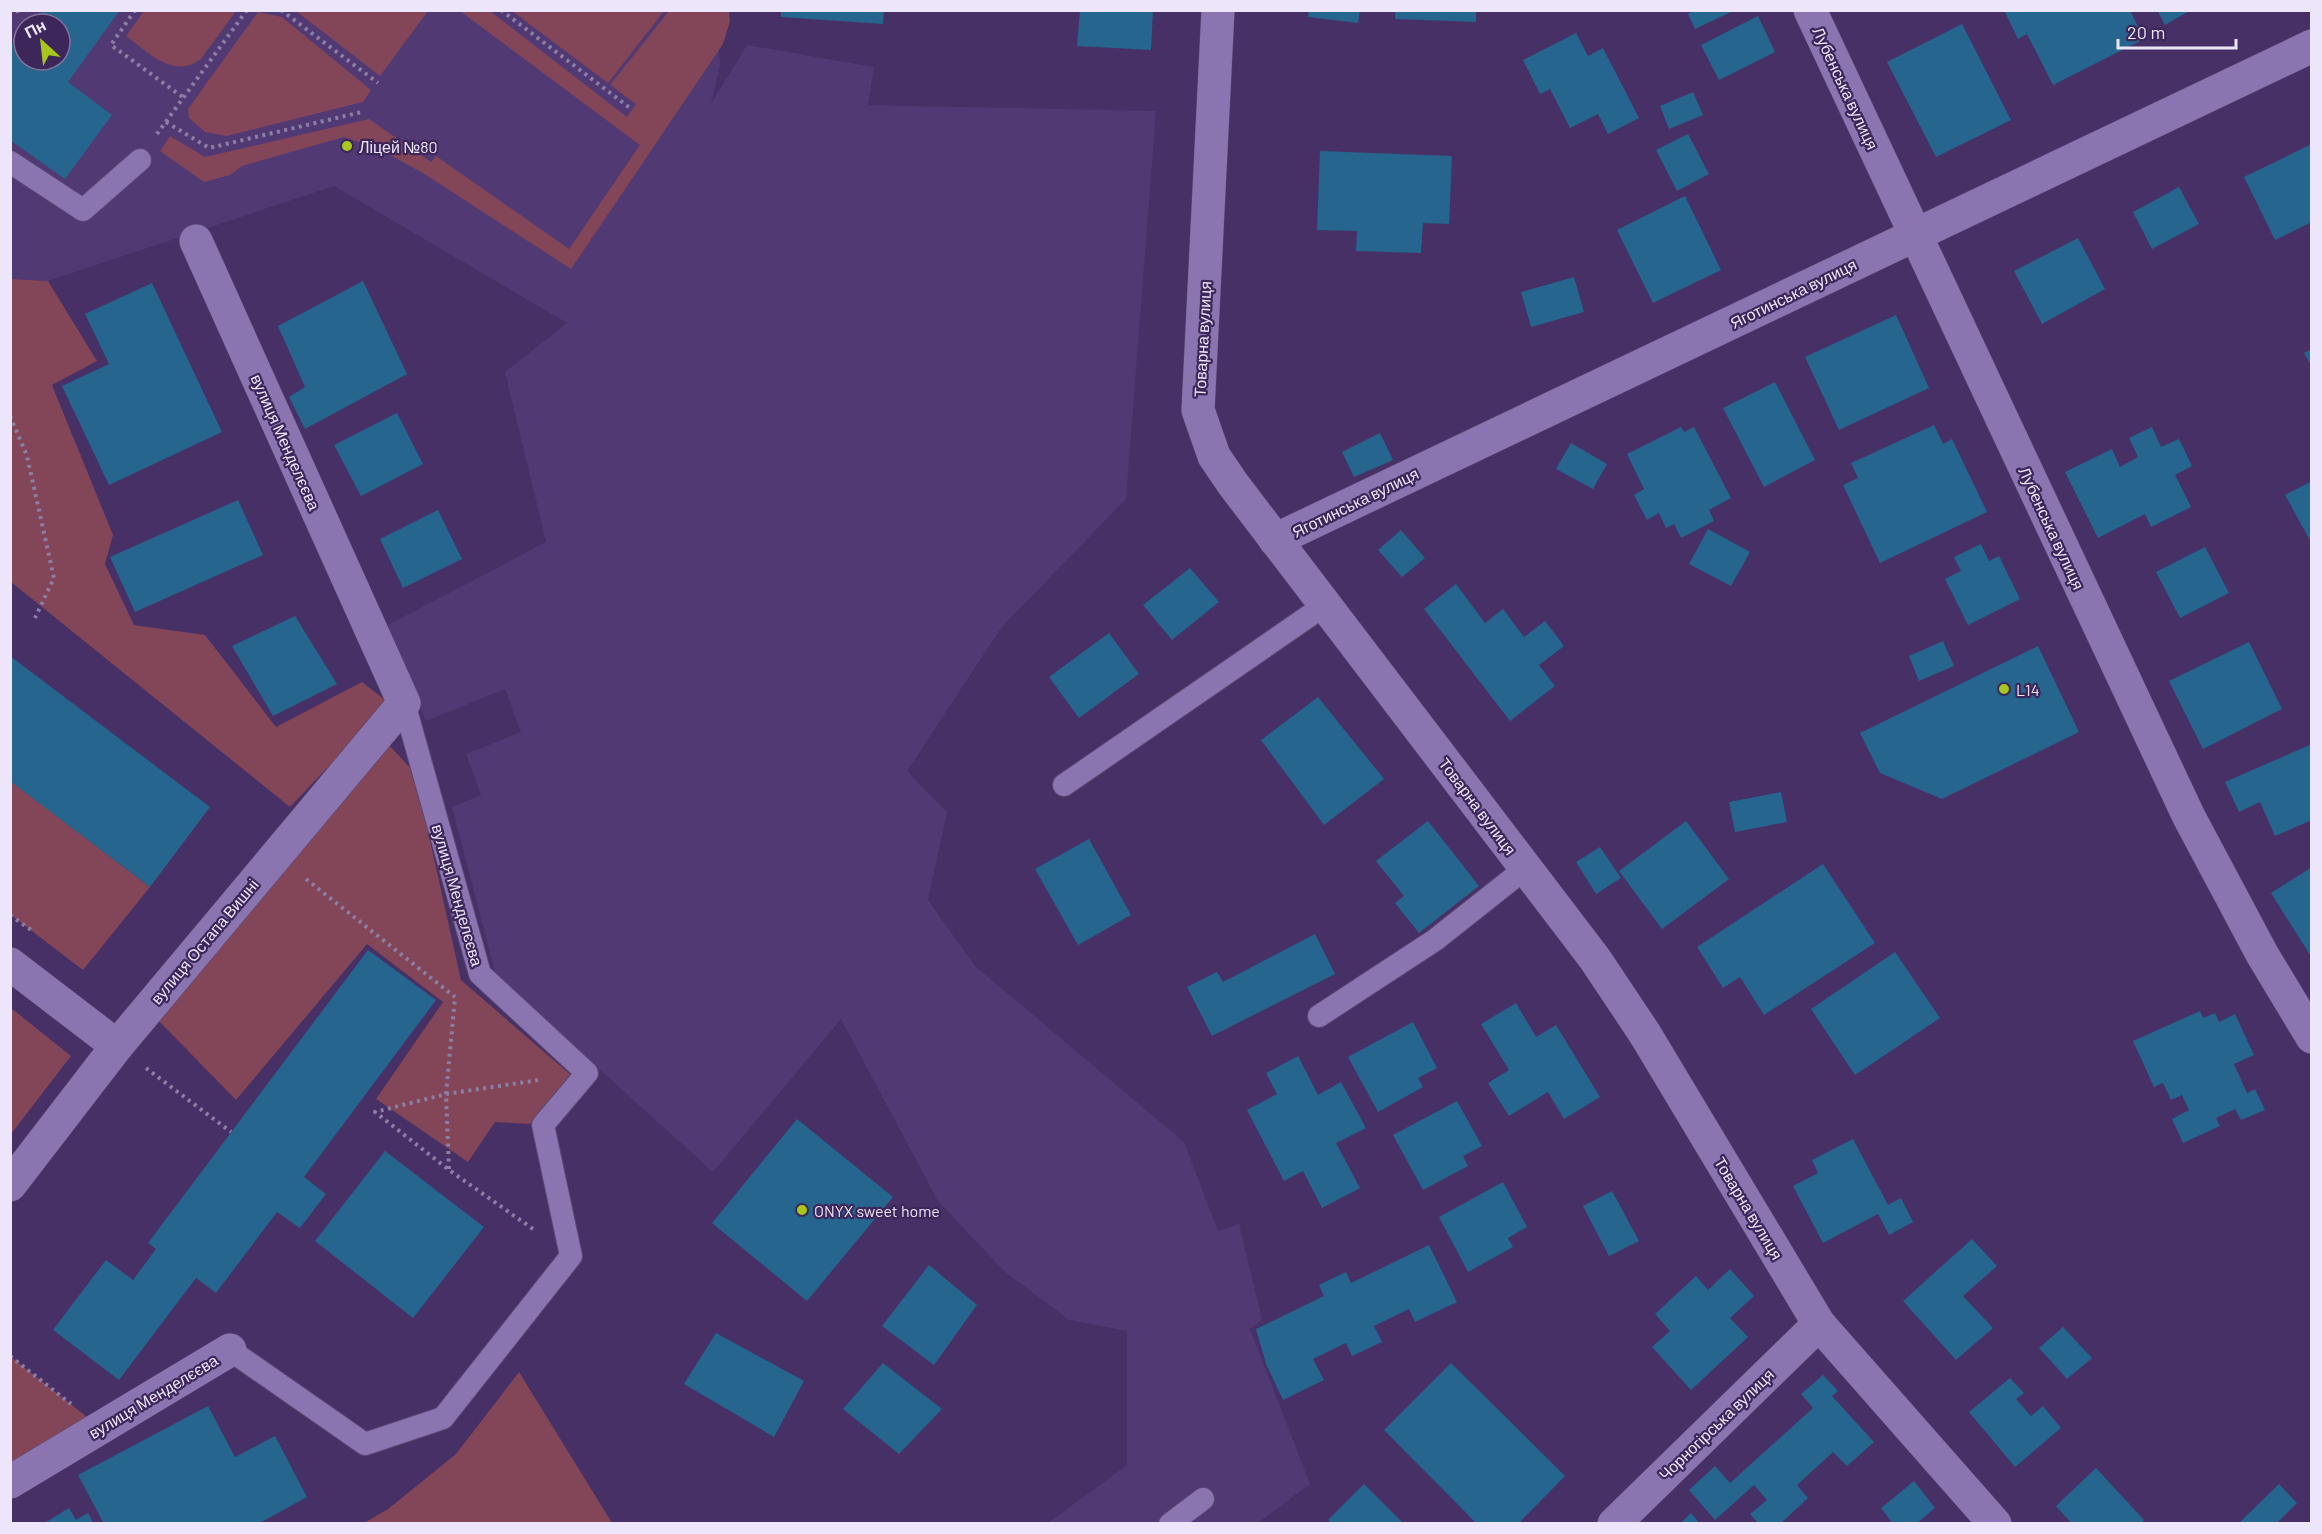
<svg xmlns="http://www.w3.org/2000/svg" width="2322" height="1534" viewBox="0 0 2322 1534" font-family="Barlow,sans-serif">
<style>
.built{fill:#513974;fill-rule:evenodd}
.green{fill:#834558}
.building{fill:#25658e}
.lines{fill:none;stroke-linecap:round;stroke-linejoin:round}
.service-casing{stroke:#5b4873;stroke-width:24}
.minor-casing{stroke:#5b4873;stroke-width:34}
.path{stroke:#8d7ea5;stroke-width:4;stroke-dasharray:3 4.5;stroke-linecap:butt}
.service{stroke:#8b75b1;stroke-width:22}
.minor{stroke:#8b75b1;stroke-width:33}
.poi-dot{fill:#a8c71d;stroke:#3c265a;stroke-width:2}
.labels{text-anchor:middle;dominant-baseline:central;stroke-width:4.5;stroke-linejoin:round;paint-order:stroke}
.street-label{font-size:16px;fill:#ede6fa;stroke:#3c265a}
.poi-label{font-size:16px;fill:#ede6fa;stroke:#3c265a;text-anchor:start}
</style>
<rect width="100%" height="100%" fill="#463066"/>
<path class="built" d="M11,11H704L717,21L720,65L711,104L747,45L874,67L868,105L1156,111L1126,499L1001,628L907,771L947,812L928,900L975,966L1184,1142L1218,1231L1239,1224L1262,1319L1250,1329L1310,1484L1258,1523H1048L1127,1465V1331L1069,1320L1004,1271L938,1201L841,1019L713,1172L496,976L452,807L481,795L466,754L521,732L505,689L426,721L386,626L546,542L505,372L567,323L334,186L48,281L11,279ZM24,24H60V60H24Z"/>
<g class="green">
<path d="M144,11V10L236,11L201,59C174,80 148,52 126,36Z"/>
<path d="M296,11H428L380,76Z"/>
<path d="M460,11H490L627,117L636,104L610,85L669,11H729L730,21L723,44L571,269L423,173L379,149L344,137L242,166L230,175L204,182L160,151L170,136L205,157L369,119L431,162L436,156L569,249L640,145Z"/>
<path d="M512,11H664L608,83Z"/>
<path d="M258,12L282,17L371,90L363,102L227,136L205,132L189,118L188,109Z"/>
<path d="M11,279L48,281L97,361L52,385L113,535L105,564L134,625L205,635L276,727L362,682L389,703L290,807L11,582Z"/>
<path d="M388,744L415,773L461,980L572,1076L530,1124L495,1122L468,1162L376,1099L443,1002L367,944L236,1100L155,1017Z"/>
<path d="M11,781L150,887L83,970L11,915Z"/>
<path d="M11,1008L71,1056L11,1134Z"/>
<path d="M11,1357L87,1417L11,1464Z"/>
<path d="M519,1372L612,1523H364L388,1509L456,1454Z"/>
</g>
<g class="building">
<path d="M44,10H120L68,82L112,115L65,179L10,140V42L17,47L24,37V60H60V24H34Z"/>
<path d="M781,10H884L883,24L781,17Z"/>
<path d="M1080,10H1153L1151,50L1077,46Z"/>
<path d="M1309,10H1360L1358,23L1308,17Z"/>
<path d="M1395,10H1476V22L1395,19Z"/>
<path d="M1695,10H1735L1695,29L1688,14Z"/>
<path d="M2004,10H2130L2144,39L2053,85L2027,34L2018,39Z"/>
<path d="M2157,10H2191L2165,25Z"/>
<path d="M1758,16L1775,52L1719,80L1701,45Z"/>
<path d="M1962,24L2011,120L1936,157L1887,62Z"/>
<path d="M1576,33L1588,56L1603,48L1639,118L1608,134L1598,114L1570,128L1550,89L1540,94L1523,60Z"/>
<path d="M1693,92L1703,115L1669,129L1660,106Z"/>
<path d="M1688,134L1709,174L1677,191L1656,150Z"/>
<path d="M2312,144V222L2275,240L2244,177Z"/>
<path d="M1320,151L1452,156L1449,224L1423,223L1421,253L1356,251L1357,231L1317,230Z"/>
<path d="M2179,187L2199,224L2152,249L2133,212Z"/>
<path d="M1685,196L1721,270L1653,303L1617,230Z"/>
<path d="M2078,238L2105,289L2042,324L2014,271Z"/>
<path d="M1574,277L1584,312L1531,327L1521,292Z"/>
<path d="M363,281L407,374L305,429L289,397L305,387L278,326Z"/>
<path d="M152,283L222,432L109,485L62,386L109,364L85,314Z"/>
<path d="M1896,315L1929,388L1839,430L1805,357Z"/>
<path d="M2312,349V367L2304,353Z"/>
<path d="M1775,382L1815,460L1764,487L1723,408Z"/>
<path d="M397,413L423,464L361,496L334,445Z"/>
<path d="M1934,425L1943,444L1952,439L1987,512L1880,563L1843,485L1858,478L1851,463Z"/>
<path d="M1681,427L1684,432L1694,427L1731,498L1709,510L1714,521L1681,538L1674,524L1666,528L1659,513L1647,520L1634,495L1644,489L1627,454Z"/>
<path d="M2152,427L2161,447L2179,439L2192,466L2175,475L2191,507L2151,527L2145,514L2098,538L2065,472L2112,449L2120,467L2138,457L2129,438Z"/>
<path d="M1380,433L1393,460L1354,477L1342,452Z"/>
<path d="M1571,443L1607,464L1593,489L1556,469Z"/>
<path d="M2312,481V544L2285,495Z"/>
<path d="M238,500L263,555L135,612L110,557Z"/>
<path d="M438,510L462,559L403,588L380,539Z"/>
<path d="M1708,529L1750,552L1731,586L1689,564Z"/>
<path d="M1401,530L1425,558L1402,577L1378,550Z"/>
<path d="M1981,544L1989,561L1999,556L2020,599L1968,625L1945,579L1961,571L1954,557Z"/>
<path d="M2205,547L2229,593L2180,618L2156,572Z"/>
<path d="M1190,568L1219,602L1172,640L1143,605Z"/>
<path d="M1456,584L1485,623L1503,609L1524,637L1545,621L1564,646L1539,665L1555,686L1510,721L1424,609Z"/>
<path d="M295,616L337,684L273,716L232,646Z"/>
<path d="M1109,633L1139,674L1079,718L1049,677Z"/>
<path d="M1943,641L1954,666L1919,681L1909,656Z"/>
<path d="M2249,642L2282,709L2203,749L2169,681Z"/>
<path d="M2038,646L2079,732L1942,799L1880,773L1860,733Z"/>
<path d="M10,656L210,807L150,887L10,781Z"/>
<path d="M1318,697L1384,779L1324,825L1261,740Z"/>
<path d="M2312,744V820L2275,836L2260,802L2239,812L2225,782Z"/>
<path d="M1781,792L1787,822L1735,832L1729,802Z"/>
<path d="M1428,821L1479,886L1419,933L1395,903L1404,896L1376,861Z"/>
<path d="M1686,821L1729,879L1662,929L1619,871Z"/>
<path d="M1089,839L1131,915L1078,945L1035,869Z"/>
<path d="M1600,847L1621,878L1596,894L1576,862Z"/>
<path d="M1823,864L1875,943L1764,1015L1740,977L1723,988L1697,947Z"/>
<path d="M2312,867V958L2271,893Z"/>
<path d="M1315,934L1335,974L1212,1036L1187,987L1217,972L1223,982Z"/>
<path d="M368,950L436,1000L304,1177L326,1194L300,1228L277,1212L216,1293L196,1278L119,1380L53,1330L106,1260L133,1280L156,1249L148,1243Z"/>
<path d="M1895,952L1940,1018L1855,1075L1811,1009Z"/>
<path d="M1516,1003L1536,1037L1556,1025L1600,1097L1564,1119L1548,1092L1509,1116L1488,1083L1509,1070L1481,1024Z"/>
<path d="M2200,1011L2203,1018L2215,1013L2219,1022L2235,1014L2254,1055L2234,1064L2247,1093L2255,1089L2265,1110L2241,1120L2235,1109L2216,1118L2220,1126L2183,1143L2172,1119L2189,1110L2182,1095L2171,1100L2163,1083L2154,1087L2133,1041Z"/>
<path d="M1413,1022L1437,1068L1418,1078L1423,1087L1378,1112L1348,1057Z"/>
<path d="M1298,1056L1318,1095L1341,1082L1366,1128L1336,1143L1360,1188L1322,1208L1303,1171L1284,1181L1247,1110L1277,1094L1266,1073Z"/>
<path d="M1457,1101L1482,1146L1463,1156L1468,1166L1423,1190L1393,1135Z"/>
<path d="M797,1119L893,1197L807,1301L712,1223Z"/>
<path d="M1853,1139L1888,1205L1901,1198L1913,1222L1889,1235L1878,1214L1823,1243L1793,1186L1818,1173L1812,1160Z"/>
<path d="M385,1151L484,1227L413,1318L315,1241Z"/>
<path d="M1503,1182L1527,1227L1508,1238L1513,1247L1468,1272L1439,1217Z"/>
<path d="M1612,1191L1639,1241L1609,1256L1583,1206Z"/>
<path d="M1972,1239L1997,1266L1963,1296L1993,1328L1956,1360L1903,1301Z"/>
<path d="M1429,1245L1457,1302L1415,1322L1409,1309L1374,1326L1382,1342L1352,1356L1346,1343L1313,1359L1324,1380L1283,1400L1266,1364L1256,1329L1324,1296L1319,1285L1346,1272L1351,1283Z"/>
<path d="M929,1265L977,1305L934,1365L882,1326Z"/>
<path d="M1730,1269L1754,1296L1730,1318L1748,1337L1691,1390L1652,1347L1670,1331L1655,1314L1696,1276L1708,1290Z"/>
<path d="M2063,1327L2092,1358L2067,1379L2039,1348Z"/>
<path d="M716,1333L804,1381L774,1437L684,1384Z"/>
<path d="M883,1363L942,1409L899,1454L843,1409Z"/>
<path d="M1451,1363L1565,1476L1518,1524H1477L1384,1430Z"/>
<path d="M1823,1375L1838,1391L1832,1396L1874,1442L1847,1466L1833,1452L1797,1485L1808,1498L1780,1524H1759L1750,1514L1767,1500L1754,1485L1715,1520L1689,1490L1715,1466L1730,1483L1813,1408L1801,1394Z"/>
<path d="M2010,1378L2024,1393L2016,1399L2031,1416L2043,1406L2061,1428L2015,1467L1969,1412Z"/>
<path d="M208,1406L235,1457L275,1436L307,1497L258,1524H104L78,1475Z"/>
<path d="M2096,1468L2144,1520L2141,1524H2072L2056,1506Z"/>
<path d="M1914,1481L1935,1508L1916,1524H1893L1881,1508Z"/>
<path d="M1364,1484L1404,1524H1332L1328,1520Z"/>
<path d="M2279,1484L2297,1503L2276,1524H2238Z"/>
<path d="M69,1508L76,1520L88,1513L94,1524H43Z"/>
<path d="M1691,1513L1700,1524H1680Z"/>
</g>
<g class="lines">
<defs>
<g id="service">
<path d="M10,162L83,210L140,160"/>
<path d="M1064,785L1325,605"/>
<path d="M1319,1016L1435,940L1526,868"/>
<path d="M230,1350L365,1444L443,1418L571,1256L543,1125L587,1073L480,974L404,703"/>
<path d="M1170,1524L1203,1499"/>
</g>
<g id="minor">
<path d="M1218,10L1198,410L1214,456L1233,484L1595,959L1645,1034L1819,1324L1995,1524"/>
<path d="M1810,10L2189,817L2262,954L2312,1037"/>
<path d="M1275,540L2312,46"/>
<path d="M10,964L117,1046"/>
<path d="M10,1185L117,1046L404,703L196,241"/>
<path d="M10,1482L230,1350"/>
<path d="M1614,1524L1819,1324"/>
</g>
</defs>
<use href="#service" class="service-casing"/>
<use href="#minor" class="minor-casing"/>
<g class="path">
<path d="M17,10L19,16"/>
<path d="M135,10L111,45L184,98"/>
<path d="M281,10L378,83"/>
<path d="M501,10L630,108"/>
<path d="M166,122L209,148L362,112"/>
<path d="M157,134L247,10"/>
<path d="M10,416L27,456L54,578L35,618"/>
<path d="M306,879L455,997"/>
<path d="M10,915L34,932"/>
<path d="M146,1068L231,1132"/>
<path d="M449,1169L446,1094L455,997"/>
<path d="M533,1229L449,1170L375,1112L446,1094L539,1080"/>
<path d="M10,1356L71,1404"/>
</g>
<use href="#service" class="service"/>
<use href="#minor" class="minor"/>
</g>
<g class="poi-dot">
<circle cx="347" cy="146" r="6"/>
<circle cx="2004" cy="689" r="6"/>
<circle cx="802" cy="1210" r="6"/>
</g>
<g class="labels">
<g class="street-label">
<text transform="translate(1846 88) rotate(65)">Лубенська вулиця</text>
<text transform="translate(1793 293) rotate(-26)">Яготинська вулиця</text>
<text transform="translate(1202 339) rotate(-87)">Товарна вулиця</text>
<text transform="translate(286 442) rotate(66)">вулиця Менделєєва</text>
<text transform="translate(1355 502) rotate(-26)">Яготинська вулиця</text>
<text transform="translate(2052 528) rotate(65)">Лубенська вулиця</text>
<text transform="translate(1478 806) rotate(53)">Товарна вулиця</text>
<text transform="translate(458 895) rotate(74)">вулиця Менделєєва</text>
<text transform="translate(204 941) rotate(-50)">вулиця Остапа Вишні</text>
<text transform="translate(1749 1208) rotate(59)">Товарна вулиця</text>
<text transform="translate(153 1396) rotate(-31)">вулиця Менделєєва</text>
<text transform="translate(1716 1424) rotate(-44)">Чорногірська вулиця</text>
</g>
<g class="poi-label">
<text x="359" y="146">Ліцей №80</text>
<text x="2016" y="689">L14</text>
<text x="814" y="1210">ONYX sweet home</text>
</g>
</g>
<rect width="2322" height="1534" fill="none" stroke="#ede6fa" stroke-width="24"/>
<g transform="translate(42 42) rotate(333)"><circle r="28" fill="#3c265a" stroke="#83739a" stroke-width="1.5"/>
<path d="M0-4.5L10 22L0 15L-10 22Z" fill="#a8c71d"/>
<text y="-9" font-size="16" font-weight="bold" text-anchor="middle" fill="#ede6fa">Пн</text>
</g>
<path d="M2118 39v9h118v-9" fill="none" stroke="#ede6fa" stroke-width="3"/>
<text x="2127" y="39" font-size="18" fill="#ede6fa" stroke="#3c265a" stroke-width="4.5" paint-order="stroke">20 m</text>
</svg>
